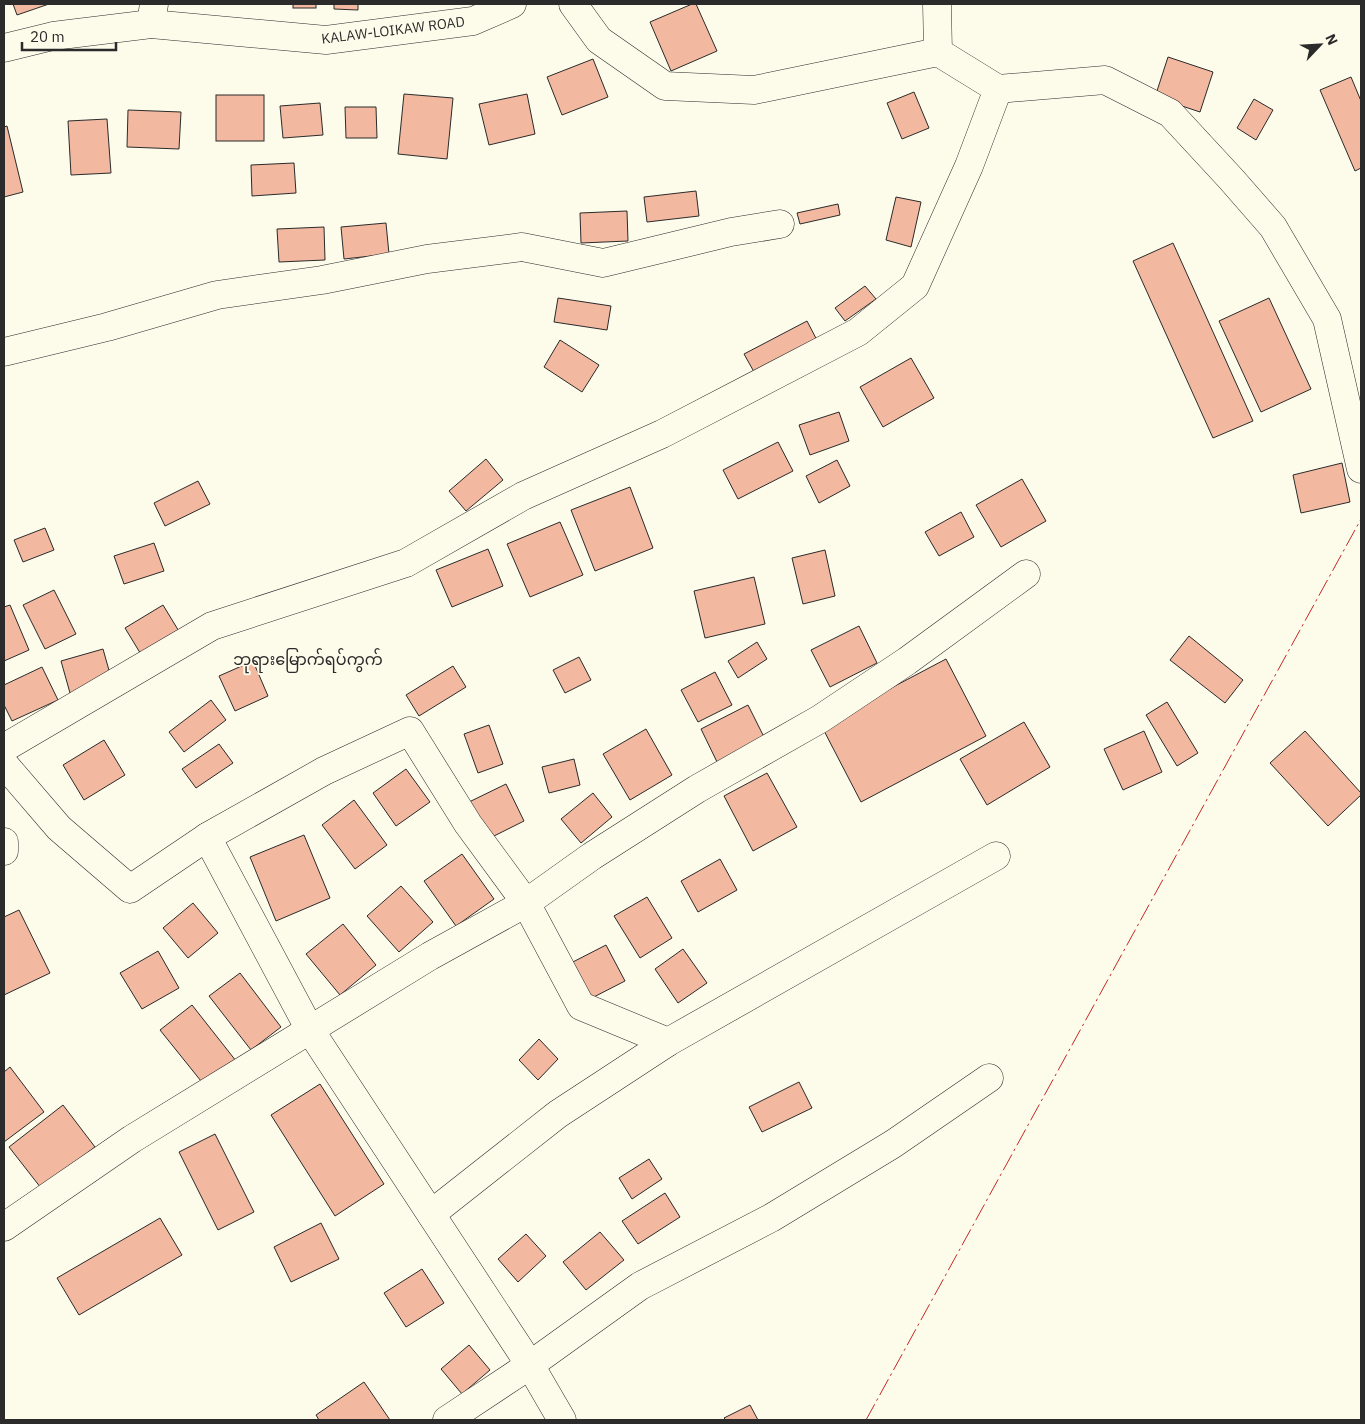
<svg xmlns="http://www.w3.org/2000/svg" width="1365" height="1424" viewBox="0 0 1365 1424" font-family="'IBM Plex Sans','Noto Sans Myanmar',sans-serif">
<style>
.building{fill:#f2b8a0;stroke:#2b2b2b}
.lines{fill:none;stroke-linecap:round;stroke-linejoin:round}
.minor-casing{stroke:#2b2b2b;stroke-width:29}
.primary-casing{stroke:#2b2b2b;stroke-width:29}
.minor{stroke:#fdfbea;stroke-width:28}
.primary{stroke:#fdfbea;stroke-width:28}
.power{stroke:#c62828;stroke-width:1;stroke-dasharray:18 4 2.5 4;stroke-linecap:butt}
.labels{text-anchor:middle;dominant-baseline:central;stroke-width:4;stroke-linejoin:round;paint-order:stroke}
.street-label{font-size:14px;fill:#2b2b2b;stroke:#fdfbea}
.quarter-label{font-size:16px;fill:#2b2b2b;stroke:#fdfbea}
</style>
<rect width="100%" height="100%" fill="#fdfbea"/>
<g class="building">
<path d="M13,4H49L17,15Z"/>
<rect x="293" y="4" width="23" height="4"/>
<path d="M334,4H358V10L334,9Z"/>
<path d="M692,4H696L717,51L671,71L650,22Z"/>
<path d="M1168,57L1213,72L1200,112L1155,97Z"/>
<path d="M593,59L608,97L562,115L547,77Z"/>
<path d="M1351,77L1361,101V168L1355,171L1320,90Z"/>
<path d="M914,92L929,128L902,139L887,103Z"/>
<path d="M404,94L453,98L447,159L398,154Z"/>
<path d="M527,94L535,134L489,145L479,104Z"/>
<rect x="216" y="95" width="48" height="46"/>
<path d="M1254,99L1273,110L1256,140L1237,128Z"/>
<path d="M320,103L323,135L283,138L280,106Z"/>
<path d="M345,107H376L377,138H346Z"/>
<path d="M128,110L181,112L179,149L127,147Z"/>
<path d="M107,119L111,173L71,175L68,121Z"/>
<path d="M7,126L23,192L4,197V127Z"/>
<path d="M294,163L296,193L252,196L251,165Z"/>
<path d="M696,191L699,216L647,222L644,197Z"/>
<path d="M896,197L921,202L911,247L886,240Z"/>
<path d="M838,204L840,215L800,224L797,213Z"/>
<path d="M627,211L628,241L581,243L580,213Z"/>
<path d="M386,223L389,254L344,259L341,227Z"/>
<path d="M324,227L325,260L279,262L277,229Z"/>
<path d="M1173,243L1253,421L1213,438L1133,261Z"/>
<path d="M865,286L876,299L845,321L835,308Z"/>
<path d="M558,298L611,306L607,330L554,322Z"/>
<path d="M1269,298L1311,389L1261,412L1219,321Z"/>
<path d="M807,321L820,346L758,379L744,354Z"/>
<path d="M560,340L599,365L582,392L544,367Z"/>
<path d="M911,358L934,398L883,427L860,387Z"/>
<path d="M839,412L849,441L810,455L799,425Z"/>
<path d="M778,442L793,471L738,499L723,470Z"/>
<path d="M486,459L503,480L466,511L449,491Z"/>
<path d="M837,460L850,486L819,503L806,476Z"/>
<path d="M1342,463L1350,502L1301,513L1293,475Z"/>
<path d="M1022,479L1046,521L1001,547L976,505Z"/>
<path d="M198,481L210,504L165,526L154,503Z"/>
<path d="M630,487L653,548L595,571L571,510Z"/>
<path d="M961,512L974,537L939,556L925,532Z"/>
<path d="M560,522L583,575L530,597L507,544Z"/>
<path d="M45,528L54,550L23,562L14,540Z"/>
<path d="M154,543L164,571L124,584L114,556Z"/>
<path d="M488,549L503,586L452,607L436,570Z"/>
<path d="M825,550L835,596L803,604L792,558Z"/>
<path d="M754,577L765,624L705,638L694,591Z"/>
<path d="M54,590L76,634L45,649L23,605Z"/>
<path d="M10,605L29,650L4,661V607Z"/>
<path d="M163,605L180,633L142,656L125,628Z"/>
<path d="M859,626L877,663L830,687L811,650Z"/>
<path d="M1189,636L1243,680L1225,703L1170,660Z"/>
<path d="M757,642L767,659L738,678L728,661Z"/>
<path d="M103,649L112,681L70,693L61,661Z"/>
<path d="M579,657L591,680L565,693L553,670Z"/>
<path d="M946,659L986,736L861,802L821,725Z"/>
<path d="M253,661L268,696L235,711L219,676Z"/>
<path d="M453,666L466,687L419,716L406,695Z"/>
<path d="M42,667L58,700L12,721L4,705V685Z"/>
<path d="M715,672L732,705L698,722L681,690Z"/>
<path d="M211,700L226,720L184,752L169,732Z"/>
<path d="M1167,702L1198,753L1177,766L1146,715Z"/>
<path d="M748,705L766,741L719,766L701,729Z"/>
<path d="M1024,722L1050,767L987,805L960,759Z"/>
<path d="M489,725L503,764L478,773L464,734Z"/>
<path d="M646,729L672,775L630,800L603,754Z"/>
<path d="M1144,731L1162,772L1123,790L1104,749Z"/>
<path d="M1305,731L1361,793V795L1328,826L1270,763Z"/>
<path d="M104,740L125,775L84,800L63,765Z"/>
<path d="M219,744L233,763L196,788L182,769Z"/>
<path d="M574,759L580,785L549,793L542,767Z"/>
<path d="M406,769L430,802L396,826L373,793Z"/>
<path d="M767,773L797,827L753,851L724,796Z"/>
<path d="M506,784L524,821L488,839L469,802Z"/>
<path d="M593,793L612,817L581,843L561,819Z"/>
<path d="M354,800L387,845L355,869L322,825Z"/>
<path d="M304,835L330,898L276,921L250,857Z"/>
<path d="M462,854L494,899L456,926L424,881Z"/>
<path d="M720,859L737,890L698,912L681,881Z"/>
<path d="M401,886L433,922L399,952L367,916Z"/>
<path d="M647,897L672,938L640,958L614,916Z"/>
<path d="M193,903L218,933L188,958L163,928Z"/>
<path d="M19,910L50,973L4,995V917Z"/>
<path d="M343,924L376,965L340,995L306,954Z"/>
<path d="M606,945L625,981L586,1001L567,965Z"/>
<path d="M683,949L707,983L678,1003L655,969Z"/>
<path d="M158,951L179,988L142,1009L120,973Z"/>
<path d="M240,973L281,1027L251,1050L209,996Z"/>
<path d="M192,1005L240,1066L205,1086L160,1030Z"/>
<path d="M539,1039L558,1059L538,1080L519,1060Z"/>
<path d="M10,1067L44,1112L4,1142V1072Z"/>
<path d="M799,1082L812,1108L762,1132L749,1107Z"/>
<path d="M320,1084L384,1184L335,1216L271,1115Z"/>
<path d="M63,1105L95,1147L41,1188L9,1147Z"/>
<path d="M215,1134L254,1212L218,1230L179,1152Z"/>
<path d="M649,1159L662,1179L632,1199L619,1178Z"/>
<path d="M665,1193L680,1217L638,1244L622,1221Z"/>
<path d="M160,1218L182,1255L79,1315L57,1278Z"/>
<path d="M321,1223L339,1259L291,1282L274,1247Z"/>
<path d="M600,1232L624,1260L586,1290L563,1262Z"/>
<path d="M526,1234L546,1256L518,1282L498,1259Z"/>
<path d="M422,1269L444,1303L406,1327L384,1293Z"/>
<path d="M469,1345L490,1370L462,1394L441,1369Z"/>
<path d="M364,1382L390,1420H319L316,1415Z"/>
<path d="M750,1405L758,1420H726L724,1418Z"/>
</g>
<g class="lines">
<defs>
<g id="minor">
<path d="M573,4L599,40L665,86L754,90L938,52L998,89L1105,80L1170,113L1232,180L1273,227L1327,319L1361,469"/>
<path d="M937,4L938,52"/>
<path d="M151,24L154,4"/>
<path d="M4,352L107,327L217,295L322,280L427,259L522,247L603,263L731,232L780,224"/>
<path d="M4,748L212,626L406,563L523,496L662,434L858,332L915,286L969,166L998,89"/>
<path d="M4,764L59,828L130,889L207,837L324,771L410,731L468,824L526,903L581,1006L668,1042"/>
<path d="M207,837L310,1030L530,1365L562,1420"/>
<path d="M4,842V851"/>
<path d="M431,1214L558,1114L668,1042L996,856"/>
<path d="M4,1227L132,1139L430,956L526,903L592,856L697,789L820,719L907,661L1026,574"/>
<path d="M447,1420L530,1365L640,1286L771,1218L893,1144L989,1078"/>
</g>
<path id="primary" d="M4,48L53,36L151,24L326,40L473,21L512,4"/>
</defs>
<use href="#minor" class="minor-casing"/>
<use href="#primary" class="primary-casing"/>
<use href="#minor" class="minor"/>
<use href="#primary" class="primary"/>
<path class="power" d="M866,1420L1361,519"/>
</g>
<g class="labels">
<g class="street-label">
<text transform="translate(393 30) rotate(-7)">KALAW-LOIKAW ROAD</text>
</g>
<g class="quarter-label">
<text x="308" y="659">ဘုရားမြောက်ရပ်ကွက်</text>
</g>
</g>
<rect width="1365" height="1424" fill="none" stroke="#2b2b2b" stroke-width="10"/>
<g transform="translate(1320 45) rotate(65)" stroke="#fdfbea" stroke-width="4" paint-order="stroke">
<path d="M0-4L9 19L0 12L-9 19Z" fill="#2b2b2b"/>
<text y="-8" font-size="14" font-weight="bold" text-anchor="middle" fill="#2b2b2b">N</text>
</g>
<path d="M22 42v8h94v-8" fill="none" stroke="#2b2b2b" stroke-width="2.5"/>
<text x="30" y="42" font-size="15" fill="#2b2b2b" stroke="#fdfbea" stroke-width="4" paint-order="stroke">20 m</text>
</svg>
